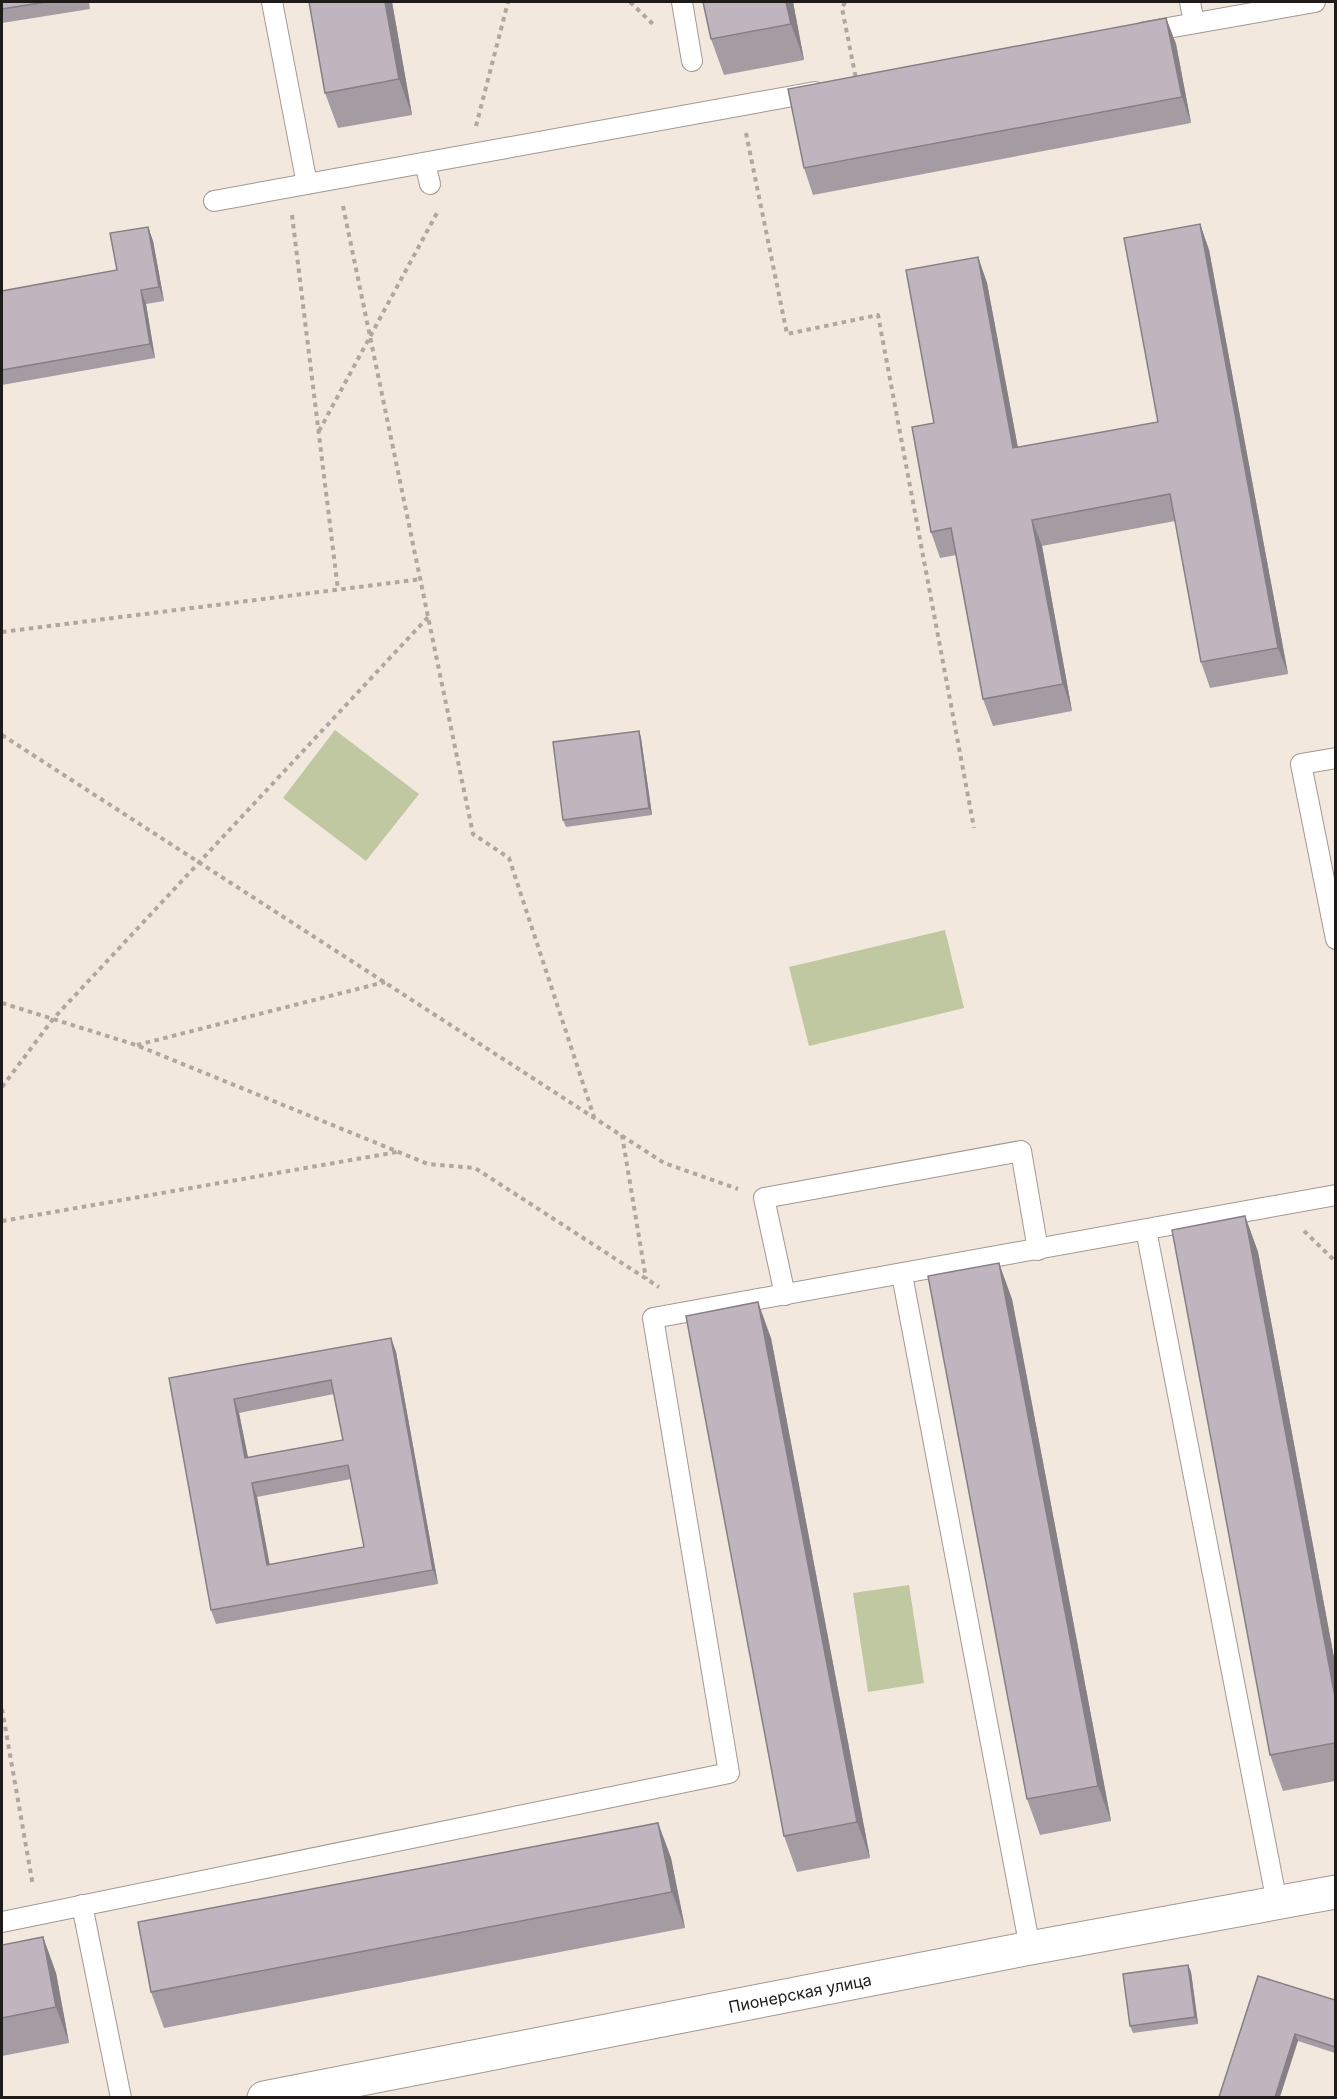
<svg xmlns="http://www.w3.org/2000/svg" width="1337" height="2099" viewBox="0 0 1337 2099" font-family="Inter,sans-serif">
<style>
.green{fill:#bfc8a0}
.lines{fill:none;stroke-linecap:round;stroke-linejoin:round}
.lane-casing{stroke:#a2988f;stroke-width:22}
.secondary-casing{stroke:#a2988f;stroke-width:35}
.path{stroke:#b0a7a0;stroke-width:4;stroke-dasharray:4.5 4.5;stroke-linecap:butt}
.lane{stroke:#fff;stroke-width:20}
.secondary{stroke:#fff;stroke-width:33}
.wall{fill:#a59ca3;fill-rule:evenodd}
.shaded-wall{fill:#867f85}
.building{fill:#c0b5be;stroke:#867f85;stroke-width:1.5;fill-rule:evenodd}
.labels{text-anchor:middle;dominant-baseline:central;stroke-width:5;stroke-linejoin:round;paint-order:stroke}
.street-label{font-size:16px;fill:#1f1b18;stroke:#fef5ee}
</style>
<rect width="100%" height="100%" fill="#f2e8de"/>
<g class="green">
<path d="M335,730L419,794L366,861L283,798Z"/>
<path d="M945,930L964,1008L809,1046L789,967Z"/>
<path d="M909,1585L924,1683L868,1692L853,1593Z"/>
</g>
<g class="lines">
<defs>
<g id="lane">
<path d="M272,2L307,184L815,92"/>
<path d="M682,2L692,61"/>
<path d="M1190,2L1194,23"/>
<path d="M1145,32L1315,2"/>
<path d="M425,163L430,184"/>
<path d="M214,201L307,184"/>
<path d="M1336,758L1301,764L1336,939"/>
<path d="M1146,1230L1277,1903"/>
<path d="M902,1275L1030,1948"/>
<path d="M785,1295L764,1198L1021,1151L1038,1250"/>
<path d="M82,1905L121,2098"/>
<path d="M2,1922L729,1773L653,1318L1336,1195"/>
</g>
<g id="secondary">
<path id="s1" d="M264,2098L1030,1948L1336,1892"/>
</g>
</defs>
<use href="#lane" class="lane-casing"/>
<use href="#secondary" class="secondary-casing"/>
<g class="path">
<path d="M630,2L655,26"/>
<path d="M845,2L842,8L856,79"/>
<path d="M476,126L508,2"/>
<path d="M746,133L787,334L878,315L974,828"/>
<path d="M343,206L473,834L509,858L594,1117"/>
<path d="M292,215L338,590"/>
<path d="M319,431L438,211"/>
<path d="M2,632L422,579"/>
<path d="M2,735L664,1163L738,1189"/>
<path d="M2,1003L136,1045L428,1164L475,1168L659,1287"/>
<path d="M137,1045L385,982"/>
<path d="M2,1087L53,1019L430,615"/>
<path d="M622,1135L646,1279"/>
<path d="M2,1221L397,1152"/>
<path d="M1304,1231L1336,1262"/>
<path d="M2,1709L33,1886"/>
</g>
<use href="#lane" class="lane"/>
<use href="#secondary" class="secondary"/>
</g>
<g class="wall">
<path d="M2,2H89L90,9L2,23Z"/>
<path d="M392,2L412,115L338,128L325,93Z"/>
<path d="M793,2L804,60L724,75L711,39Z"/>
<path d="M1166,18L1176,44L1191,123L813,195L804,168Z"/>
<path d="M1200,224L1209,250L1288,674L1210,688L1201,662L1175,521L1042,546L1072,711L993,726L983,699L956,555L940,558L931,532L934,423L978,257L987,283L1018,448L1158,422Z"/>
<path d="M148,227L153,241L164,301L146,304L155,358L2,385V291L117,270Z"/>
<path d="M639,731L641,738L652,815L566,827L563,820Z"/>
<path d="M1245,1216L1258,1252L1335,1663V1781L1283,1791L1270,1755Z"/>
<path d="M1012,1299L1111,1821L1040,1835L1027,1799Z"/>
<path d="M391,1338L396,1352L438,1584L216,1624L211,1610L169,1378ZM334,1394L343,1440L248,1458L239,1413ZM351,1479L364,1547L270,1565L257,1497Z"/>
<path d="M771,1338L870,1858L797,1872L784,1836Z"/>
<path d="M658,1823L671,1858L685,1928L164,2028L151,1992Z"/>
<path d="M43,1937L56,1973L69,2043L2,2056V1945Z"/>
<path d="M1188,1965L1191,1972L1198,2024L1133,2033L1130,2026Z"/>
<path d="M1335,2000V2053L1298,2041L1219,2097Z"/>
</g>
<g class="shaded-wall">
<path d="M385,2H392L412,115L399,79Z"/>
<path d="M786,2H793L804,60L791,24Z"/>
<path d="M1166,18L1176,44L1191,123L1182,97Z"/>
<path d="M1200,224L1209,250L1288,674L1278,648Z"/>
<path d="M148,227L153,241L164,301L159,287Z"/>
<path d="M978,257L987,283L1023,475L1013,448Z"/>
<path d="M141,290L146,304L155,358L150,344Z"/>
<path d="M1032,520L1042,546L1072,711L1063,684Z"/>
<path d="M639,731L641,738L652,815L649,808Z"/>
<path d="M1245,1216L1258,1252L1335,1663V1697Z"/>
<path d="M999,1263L1012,1299L1111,1821L1098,1786Z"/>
<path d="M758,1302L771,1338L870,1858L857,1822Z"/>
<path d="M391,1338L396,1352L438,1584L433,1570Z"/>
<path d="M234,1399L239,1413L251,1472L245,1458Z"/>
<path d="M252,1483L257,1497L272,1579L267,1565Z"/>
<path d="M658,1823L671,1858L685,1928L672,1892Z"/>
<path d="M43,1937L56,1973L69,2043L56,2007Z"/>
<path d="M1188,1965L1191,1972L1198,2024L1195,2017Z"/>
<path d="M1295,2034L1298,2041L1280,2097H1275Z"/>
</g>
<g class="building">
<path d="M2,2H46L2,9Z"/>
<path d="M309,2H385L399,79L325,93Z"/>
<path d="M703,2H786L791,24L711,39Z"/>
<path d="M1166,18L1182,97L804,168L788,89Z"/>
<path d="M1200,224L1278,648L1201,662L1170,494L1032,520L1063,684L983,699L951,528L931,532L912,427L934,423L906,270L978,257L1013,448L1158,422L1124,238Z"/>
<path d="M148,227L159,287L141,290L150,344L2,370V291L117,270L110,233Z"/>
<path d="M639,731L649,808L563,820L553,742Z"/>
<path d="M1245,1216L1335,1697V1743L1270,1755L1172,1230Z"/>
<path d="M999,1263L1098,1786L1027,1799L928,1276Z"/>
<path d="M758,1302L857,1822L784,1836L686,1316Z"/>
<path d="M391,1338L433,1570L211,1610L169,1378ZM331,1380L343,1440L245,1458L234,1399ZM348,1465L364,1547L267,1565L252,1483Z"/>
<path d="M658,1823L672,1892L151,1992L138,1922Z"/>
<path d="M43,1937L56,2007L2,2018V1945Z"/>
<path d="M1188,1965L1195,2017L1130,2026L1123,1974Z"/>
<path d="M1258,1976L1335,2000V2047L1295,2034L1275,2097H1219Z"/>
</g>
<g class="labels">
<g class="street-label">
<text stroke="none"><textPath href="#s1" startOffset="546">Пионерская улица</textPath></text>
</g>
</g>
<rect width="1337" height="2099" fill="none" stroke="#1f1b18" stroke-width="6"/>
</svg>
